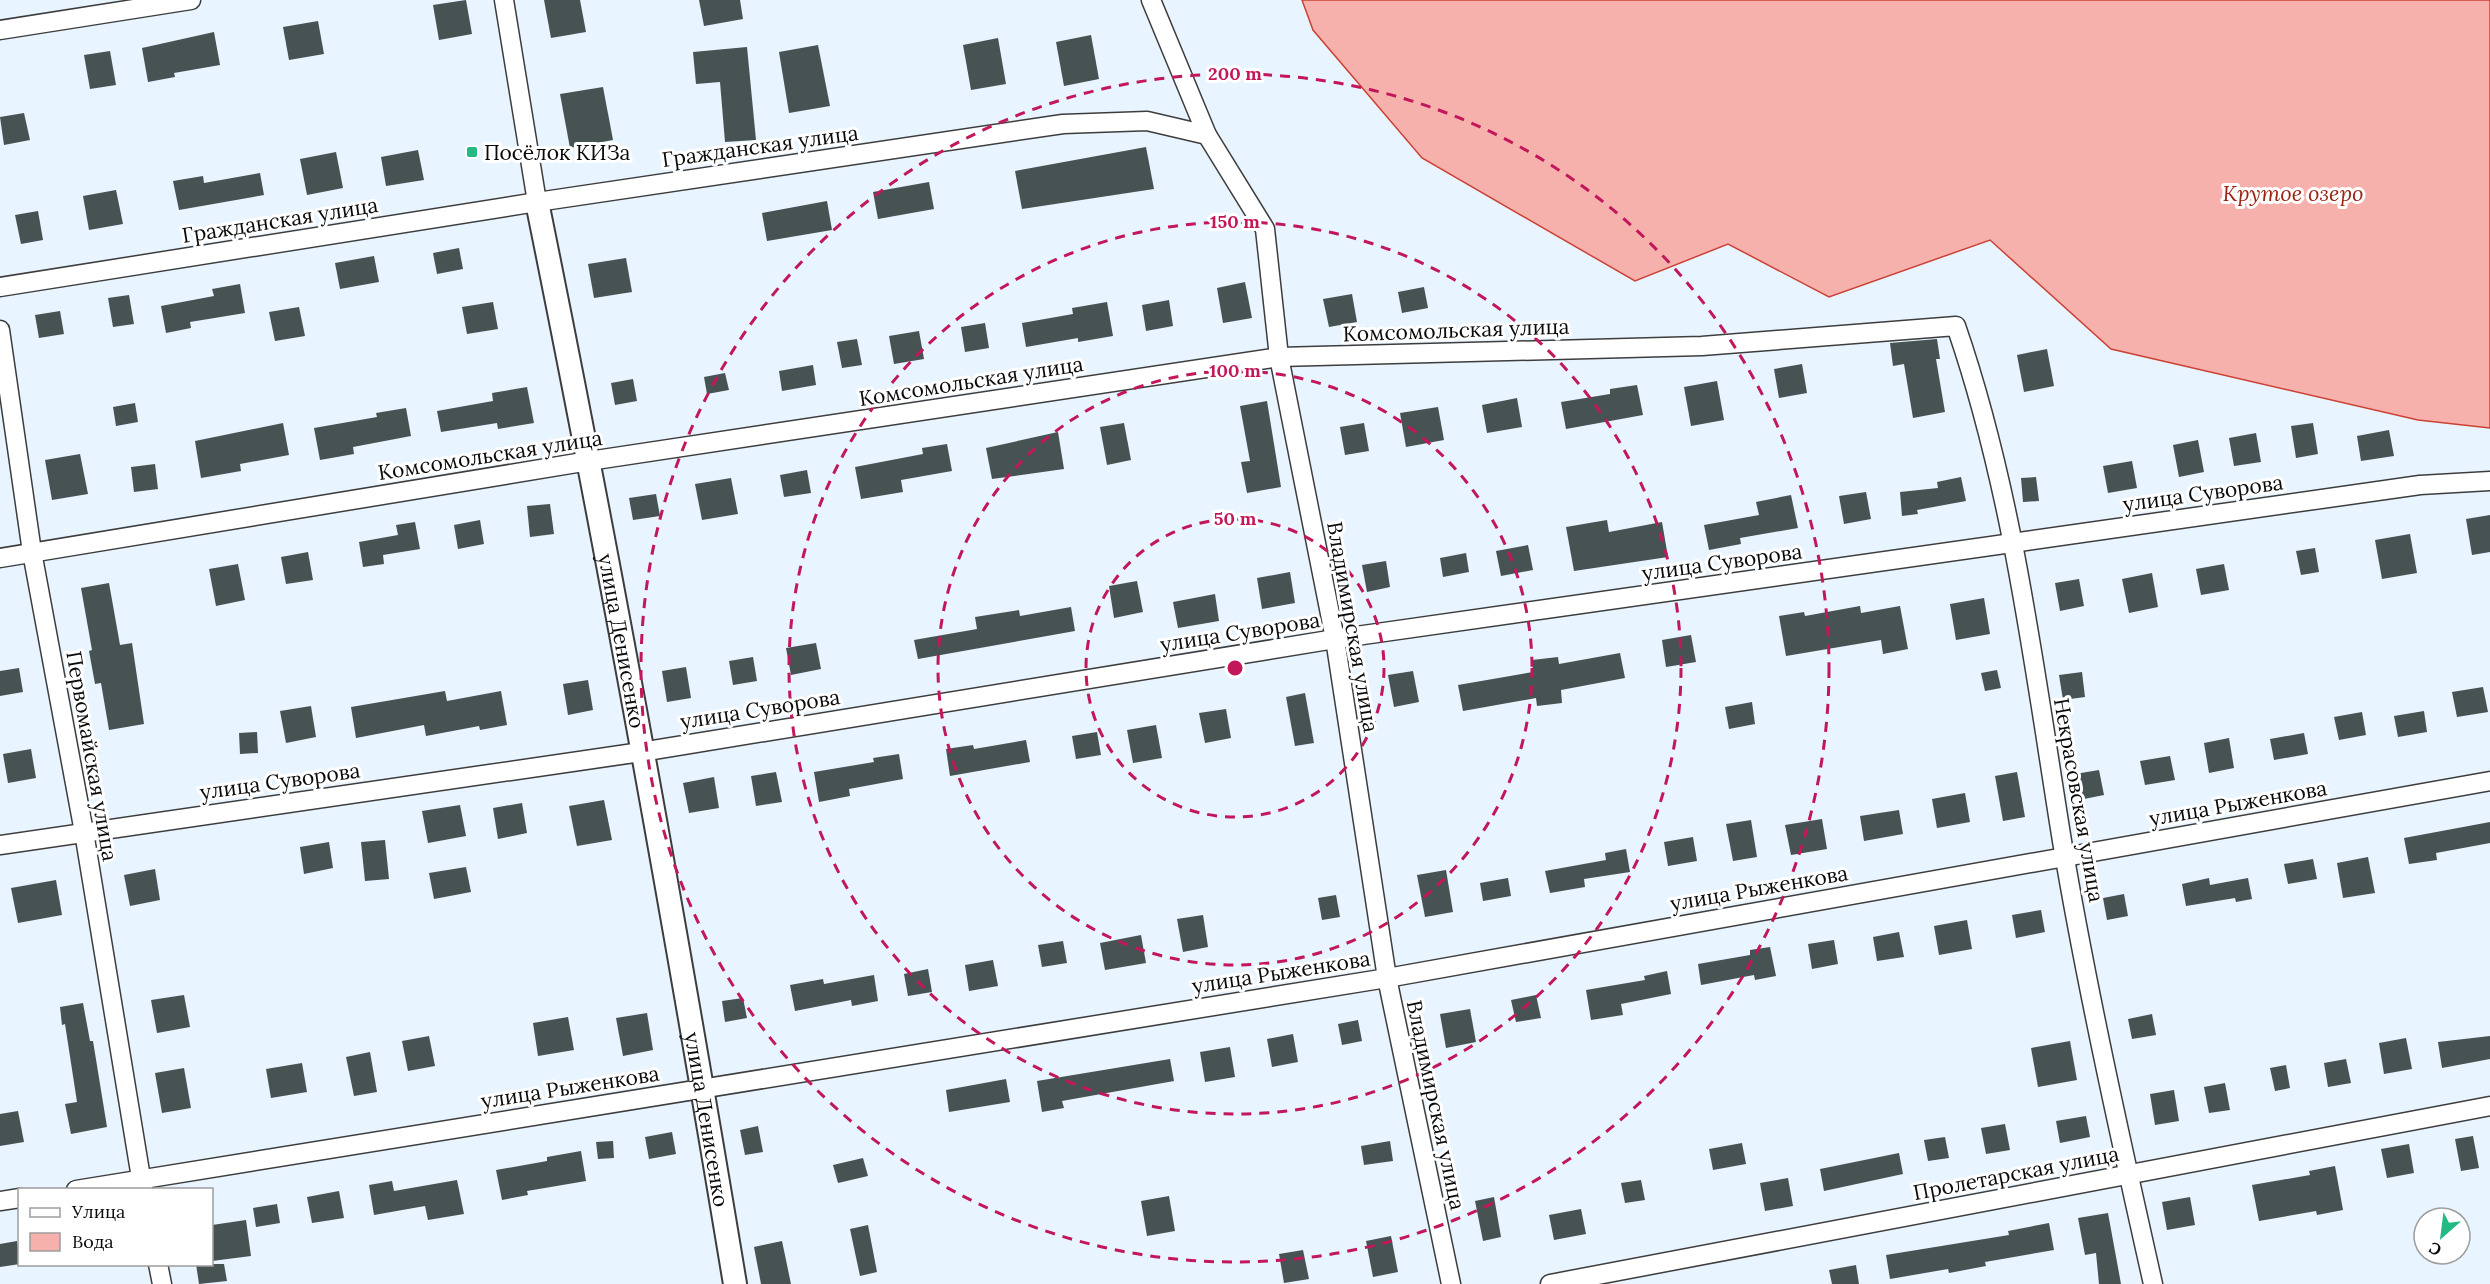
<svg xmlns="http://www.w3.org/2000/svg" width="2490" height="1284" viewBox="0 0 2490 1284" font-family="Lora,serif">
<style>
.water{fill:#f6b1ad;stroke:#cd4134;stroke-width:1.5}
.building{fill:#475253}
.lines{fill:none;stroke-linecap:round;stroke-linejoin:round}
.minor-casing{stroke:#3d3d3d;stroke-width:21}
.tertiary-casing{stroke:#3d3d3d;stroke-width:26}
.minor{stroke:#fff;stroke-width:18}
.tertiary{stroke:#fff;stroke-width:22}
.ring{fill:none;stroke:#c2185b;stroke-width:3;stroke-dasharray:10 8}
.poi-dot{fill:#23ba83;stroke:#fff;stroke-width:2}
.labels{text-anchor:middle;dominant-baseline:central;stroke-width:6;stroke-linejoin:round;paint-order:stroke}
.street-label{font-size:21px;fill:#0a0a0a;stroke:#fff}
.poi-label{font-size:21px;fill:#0a0a0a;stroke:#fff;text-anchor:start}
.water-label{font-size:22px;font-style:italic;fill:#9b2515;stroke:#fff}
.centre{fill:#c2185b;stroke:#fff;stroke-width:3}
.ring-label{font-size:18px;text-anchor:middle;font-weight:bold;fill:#c2185b;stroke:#fff;stroke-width:6;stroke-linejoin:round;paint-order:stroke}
</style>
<rect width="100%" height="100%" fill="#e8f4ff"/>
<path class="water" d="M1302,0H2490V428L2418,420L2111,349L1990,240L1829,297L1728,244L1635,281L1422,158L1313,30Z"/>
<g class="building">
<path d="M466,0L472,34L439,40L433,5Z"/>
<path d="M544,0H580L586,32L551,38Z"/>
<path d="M699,0H740L743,19L704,26Z"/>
<path d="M318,21L324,54L289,60L283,27Z"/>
<path d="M214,32L220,65L174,73L175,77L148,82L142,48Z"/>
<path d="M1091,35L1099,79L1064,86L1056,42Z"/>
<path d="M998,38L1006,84L971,90L963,45Z"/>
<path d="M818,45L830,106L789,113L779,52Z"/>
<path d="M747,47L756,140L725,142L720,82L696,84L693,52Z"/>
<path d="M110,51L116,85L90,89L84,55Z"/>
<path d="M603,87L613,140L570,148L560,94Z"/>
<path d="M24,113L30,140L4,145L0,117Z"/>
<path d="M1146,147L1154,189L1022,209L1015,171Z"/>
<path d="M418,150L424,180L386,186L381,157Z"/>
<path d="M336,152L343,188L307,195L300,159Z"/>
<path d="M260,173L264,195L179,210L173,181L203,176L204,183Z"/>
<path d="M929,182L934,209L878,219L873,192Z"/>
<path d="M116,190L123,224L89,230L83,196Z"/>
<path d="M827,201L832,230L767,241L762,213Z"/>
<path d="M38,211L43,240L21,244L15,215Z"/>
<path d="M459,248L463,269L437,274L433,253Z"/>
<path d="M374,256L379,282L340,289L335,263Z"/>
<path d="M626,258L632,292L594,298L588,264Z"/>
<path d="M1245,282L1252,318L1223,323L1217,288Z"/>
<path d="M240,284L245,313L190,322L191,328L166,333L161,306L214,296L212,289Z"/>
<path d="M1424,287L1428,308L1402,313L1398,292Z"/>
<path d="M1352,294L1357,322L1329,327L1323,299Z"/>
<path d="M129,295L134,324L113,327L108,298Z"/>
<path d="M1169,300L1173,326L1146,331L1142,305Z"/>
<path d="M493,302L498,329L467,334L462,307Z"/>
<path d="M1107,302L1113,336L1078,342V338L1026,347L1022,323L1073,314L1072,308Z"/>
<path d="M299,307L305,336L275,341L269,312Z"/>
<path d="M60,311L64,334L39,338L35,315Z"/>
<path d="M985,323L989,348L965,352L961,327Z"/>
<path d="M919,331L924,359L894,364L889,336Z"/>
<path d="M857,339L862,365L842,368L837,342Z"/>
<path d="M1937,339L1940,359H1936L1945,412L1913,418L1904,364L1893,366L1890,343Z"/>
<path d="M2047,349L2054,386L2024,392L2017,355Z"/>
<path d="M1802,364L1807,393L1779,398L1774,369Z"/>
<path d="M813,365L816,385L782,391L779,371Z"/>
<path d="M725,373L729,390L707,394L704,377Z"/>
<path d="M633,379L637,401L615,405L611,383Z"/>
<path d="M1717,381L1724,420L1691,426L1684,387Z"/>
<path d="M1637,385L1643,415L1566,429L1561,402L1610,394V389Z"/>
<path d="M527,387L534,423L498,429L497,423L441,432L437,411L493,401L492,393Z"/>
<path d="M1517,398L1522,427L1487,433L1482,405Z"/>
<path d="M1267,401L1281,487L1247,493L1241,462L1250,461L1240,406Z"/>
<path d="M135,403L138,422L116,426L113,407Z"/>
<path d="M1438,407L1444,440L1406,447L1400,413Z"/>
<path d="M406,408L411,436L353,447L354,454L320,460L314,428L377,417L376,413Z"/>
<path d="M283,423L289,455L240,464L241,471L201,478L195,441Z"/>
<path d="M1124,423L1131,460L1107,465L1100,427Z"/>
<path d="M1364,423L1369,451L1345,455L1340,427Z"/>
<path d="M2313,423L2318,454L2296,458L2291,426Z"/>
<path d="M2389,430L2394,456L2361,461L2357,436Z"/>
<path d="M1058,432L1064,469L992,479L986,448Z"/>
<path d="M2256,433L2261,462L2234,466L2229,438Z"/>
<path d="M2198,440L2204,472L2179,477L2173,445Z"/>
<path d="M947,444L952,471L901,480L903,492L861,499L855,467L923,454L922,448Z"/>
<path d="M80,454L88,494L52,500L45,460Z"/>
<path d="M2132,461L2137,488L2108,493L2103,466Z"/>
<path d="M155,464L158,489L134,492L131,467Z"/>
<path d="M807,470L811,493L784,497L780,475Z"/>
<path d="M1961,477L1966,501L1917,510L1918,514L1902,516L1900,492L1938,488L1937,482Z"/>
<path d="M2036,477L2039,501L2023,502L2021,478Z"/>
<path d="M731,478L738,514L702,520L695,484Z"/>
<path d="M1866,492L1871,519L1844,524L1839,496Z"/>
<path d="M656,494L660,516L633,520L629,498Z"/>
<path d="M1791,495L1798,528L1740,538L1741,544L1709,550L1704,525L1759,515L1756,502Z"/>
<path d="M550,504L554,534L530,537L527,506Z"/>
<path d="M2490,515V552L2472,555L2466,519Z"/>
<path d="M480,520L484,544L458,549L454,525Z"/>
<path d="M1607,520L1609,532L1662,522L1668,557L1574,571L1566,527Z"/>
<path d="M415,522L420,549L383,555L384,564L363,567L359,542L398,535L396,525Z"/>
<path d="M2410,534L2417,573L2382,579L2375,540Z"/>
<path d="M1528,545L1533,570L1501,576L1496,551Z"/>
<path d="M2315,548L2319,572L2301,575L2296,551Z"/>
<path d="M308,552L313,580L286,584L281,557Z"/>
<path d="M1466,553L1469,572L1443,577L1440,558Z"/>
<path d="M1386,561L1390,587L1367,592L1362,565Z"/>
<path d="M238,564L245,600L216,606L209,569Z"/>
<path d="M2224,564L2229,590L2201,595L2196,569Z"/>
<path d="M1290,572L1295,603L1262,609L1257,578Z"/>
<path d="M2152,573L2158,607L2129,613L2122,579Z"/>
<path d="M2079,579L2084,606L2060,611L2055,583Z"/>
<path d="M1137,581L1143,612L1114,618L1109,586Z"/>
<path d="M109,583L120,645L132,643L144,724L109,730L101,683L95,684L89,651L92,650L81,588Z"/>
<path d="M1215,594L1219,621L1178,628L1173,602Z"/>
<path d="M1984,598L1990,634L1956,640L1950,604Z"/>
<path d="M1860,606L1861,613L1900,606L1908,649L1883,654L1881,640L1786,656L1779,616L1804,612L1805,616Z"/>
<path d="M1071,607L1075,631L918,659L914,640L977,629L975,617L1019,610L1020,616Z"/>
<path d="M1691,635L1696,662L1666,667L1662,640Z"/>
<path d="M816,643L821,669L791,675L786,648Z"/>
<path d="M1620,653L1625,678L1561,690L1562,703L1537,706L1536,698L1463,711L1458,685L1533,672L1532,660L1558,657L1559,664Z"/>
<path d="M753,657L757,681L733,685L729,661Z"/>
<path d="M686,667L691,698L667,702L662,671Z"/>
<path d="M19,668L23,692L0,696V671Z"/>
<path d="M1997,670L2001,688L1985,691L1981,673Z"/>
<path d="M1413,671L1419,702L1394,707L1388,675Z"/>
<path d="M2082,672L2085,697L2063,700L2059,675Z"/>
<path d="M588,680L593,710L568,715L563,684Z"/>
<path d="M2483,687L2488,712L2457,717L2452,692Z"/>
<path d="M445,691L447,701L501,691L507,725L480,730L479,726L426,736L424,725L356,738L351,707Z"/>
<path d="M1305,693L1314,743L1295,746L1286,697Z"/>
<path d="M1752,702L1755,724L1729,729L1725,707Z"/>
<path d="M311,706L316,737L286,743L280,711Z"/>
<path d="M1226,709L1231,738L1205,743L1199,713Z"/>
<path d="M2424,711L2427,732L2398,737L2394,716Z"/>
<path d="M2362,712L2366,735L2339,740L2334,717Z"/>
<path d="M1156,725L1162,758L1133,763L1127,730Z"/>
<path d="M257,732L258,753L240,754L239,733Z"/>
<path d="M1097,732L1101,755L1076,759L1072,736Z"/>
<path d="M2304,733L2308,754L2274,760L2270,739Z"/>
<path d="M2229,738L2234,768L2209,773L2204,743Z"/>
<path d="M1026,740L1030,762L950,776L946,749L973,745L974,749Z"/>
<path d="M31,749L36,778L8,783L3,754Z"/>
<path d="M899,754L903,779L849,789L850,796L819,802L814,772L874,762L873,758Z"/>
<path d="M2170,756L2175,780L2145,785L2140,761Z"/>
<path d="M2099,770L2104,795L2079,800L2075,774Z"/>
<path d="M776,772L782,802L756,806L751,776Z"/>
<path d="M2017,772L2025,817L2003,821L1995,776Z"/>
<path d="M714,777L719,808L689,813L683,783Z"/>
<path d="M1965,793L1970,822L1937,828L1932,799Z"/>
<path d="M604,800L612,840L577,846L569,806Z"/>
<path d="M522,803L527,833L498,839L493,808Z"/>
<path d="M460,805L466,836L428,843L422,811Z"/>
<path d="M1899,810L1903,834L1864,841L1860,816Z"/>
<path d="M1822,819L1827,849L1791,855L1785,825Z"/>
<path d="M1751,820L1757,857L1733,861L1726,824Z"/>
<path d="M2490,822V843L2436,853L2437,860L2409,864L2404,838Z"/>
<path d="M1693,837L1697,861L1668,866L1664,842Z"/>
<path d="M385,840L389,879L365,881L361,842Z"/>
<path d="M329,842L333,868L304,874L300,847Z"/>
<path d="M1626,849L1630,872L1584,879L1585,887L1550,893L1545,871L1606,860L1605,853Z"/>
<path d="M2368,857L2375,893L2343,898L2337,863Z"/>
<path d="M2313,859L2317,879L2288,884L2284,864Z"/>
<path d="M466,867L471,892L434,899L429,873Z"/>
<path d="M155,869L160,900L130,906L124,875Z"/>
<path d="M1446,870L1453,912L1425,917L1417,875Z"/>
<path d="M1508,878L1511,896L1483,901L1480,883Z"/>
<path d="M2209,878L2210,885L2248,878L2252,899L2236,902L2235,898L2186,906L2182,884Z"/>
<path d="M56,880L62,915L18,923L11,888Z"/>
<path d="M2124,894L2128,916L2107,920L2103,898Z"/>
<path d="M1336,895L1340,917L1322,920L1318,898Z"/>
<path d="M2041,910L2045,932L2016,938L2012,915Z"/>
<path d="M1203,915L1208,947L1183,952L1177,919Z"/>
<path d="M1967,920L1972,949L1939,955L1934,926Z"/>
<path d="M1899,932L1904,957L1877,961L1873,937Z"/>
<path d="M1141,935L1146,963L1105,970L1100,943Z"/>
<path d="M1834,940L1838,964L1812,969L1808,944Z"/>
<path d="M1063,941L1067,963L1042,967L1038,945Z"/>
<path d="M1770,947L1776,976L1755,980L1754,975L1701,985L1698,964L1750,955V950Z"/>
<path d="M993,960L998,986L969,991L965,965Z"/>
<path d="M928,969L932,992L908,996L904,974Z"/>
<path d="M1667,971L1671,994L1621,1004L1623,1015L1591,1020L1586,990L1645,980L1644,976Z"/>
<path d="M874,975L878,1001L852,1006L851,1000L795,1011L790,985L823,979L824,984Z"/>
<path d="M184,995L190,1027L157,1033L151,1000Z"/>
<path d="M1536,995L1541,1018L1516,1022L1511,1000Z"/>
<path d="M743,998L747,1018L725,1022L722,1001Z"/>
<path d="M83,1003L90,1041H93L107,1127L71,1134L65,1104L77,1102L65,1024L62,1025L60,1007Z"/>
<path d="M1470,1009L1476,1042L1446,1048L1440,1014Z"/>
<path d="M647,1013L653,1050L623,1056L616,1018Z"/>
<path d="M2152,1014L2156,1035L2132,1039L2128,1019Z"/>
<path d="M568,1017L574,1050L538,1056L533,1023Z"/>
<path d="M1358,1020L1362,1041L1342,1045L1338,1024Z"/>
<path d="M1293,1034L1298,1062L1272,1067L1267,1039Z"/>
<path d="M429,1036L435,1066L408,1071L402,1041Z"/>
<path d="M2490,1036V1059L2442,1068L2438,1042Z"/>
<path d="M2406,1038L2412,1069L2384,1074L2379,1043Z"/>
<path d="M2070,1041L2077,1080L2038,1087L2031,1048Z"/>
<path d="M1230,1047L1235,1077L1205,1082L1200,1052Z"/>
<path d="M370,1052L377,1092L354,1096L346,1057Z"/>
<path d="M1170,1059L1174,1081L1062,1101L1064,1108L1042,1112L1037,1081Z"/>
<path d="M2346,1059L2351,1083L2328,1087L2324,1063Z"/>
<path d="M302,1063L307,1092L271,1098L266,1069Z"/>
<path d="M2286,1065L2290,1088L2275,1091L2270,1068Z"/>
<path d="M184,1068L191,1108L162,1113L155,1073Z"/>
<path d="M1006,1079L1010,1102L949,1112L946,1090Z"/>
<path d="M2225,1083L2230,1110L2209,1113L2204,1087Z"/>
<path d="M2174,1090L2179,1121L2155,1125L2150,1094Z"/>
<path d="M18,1111L24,1142L0,1146V1114Z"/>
<path d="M2086,1116L2090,1137L2060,1143L2056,1121Z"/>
<path d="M2005,1124L2010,1150L1986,1154L1981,1128Z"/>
<path d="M758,1126L763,1152L745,1155L740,1130Z"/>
<path d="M672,1132L676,1154L649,1159L645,1137Z"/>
<path d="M2473,1136L2479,1168L2461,1171L2455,1139Z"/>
<path d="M1945,1137L1949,1158L1928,1161L1924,1140Z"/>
<path d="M613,1141L614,1158L598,1159L596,1142Z"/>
<path d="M1390,1141L1393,1161L1364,1165L1361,1146Z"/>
<path d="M1742,1143L1746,1164L1713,1170L1709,1149Z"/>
<path d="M2409,1144L2414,1173L2387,1178L2381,1149Z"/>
<path d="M581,1151L586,1181L527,1191L528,1195L502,1200L496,1170L547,1161V1157Z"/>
<path d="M1899,1153L1903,1174L1824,1191L1820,1169Z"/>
<path d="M863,1158L868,1176L838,1183L833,1165Z"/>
<path d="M2335,1166L2343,1210L2317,1215L2316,1211L2259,1221L2252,1185L2310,1175L2309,1171Z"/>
<path d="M1788,1178L1793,1206L1765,1211L1760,1183Z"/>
<path d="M457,1180L464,1214L428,1220L425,1206L374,1215L369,1185L392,1181L394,1191Z"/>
<path d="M1641,1180L1645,1200L1625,1203L1621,1183Z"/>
<path d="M339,1191L344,1218L312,1223L307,1197Z"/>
<path d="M1169,1196L1175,1231L1147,1236L1141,1201Z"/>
<path d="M1494,1197L1501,1237L1483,1241L1475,1201Z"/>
<path d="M2190,1197L2195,1225L2167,1230L2162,1202Z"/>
<path d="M277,1204L280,1223L256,1227L253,1208Z"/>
<path d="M1581,1209L1586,1234L1554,1240L1549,1215Z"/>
<path d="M2108,1213L2121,1284H2099L2096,1253L2085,1255L2078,1218Z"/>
<path d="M246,1220L251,1256L212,1261V1225Z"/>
<path d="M2049,1223L2054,1250L1985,1262L1986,1266L1949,1273L1948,1269L1890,1279L1886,1255L2009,1235L2008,1231Z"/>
<path d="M868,1225L877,1272L860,1276L850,1229Z"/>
<path d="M1391,1236L1398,1272L1373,1277L1366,1241Z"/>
<path d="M17,1241L20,1264L0,1267V1244Z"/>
<path d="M782,1241L791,1284H761L754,1247Z"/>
<path d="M1303,1250L1309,1279L1284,1283L1279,1254Z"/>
<path d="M196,1264H224L227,1281L199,1284Z"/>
<path d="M1856,1265L1859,1284H1832L1829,1270Z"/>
</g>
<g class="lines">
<defs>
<g id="minor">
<path d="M504,0L537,202"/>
<path d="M1151,0L1207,135L1265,229L1279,357L1335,639L1387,978L1451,1284"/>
<path d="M0,30L191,0"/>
<path d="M0,287L537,202L1063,124L1147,121L1207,135"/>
<path d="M0,330L32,552L84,832L143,1190"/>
<path d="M0,558L589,461L1279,357L1702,346L1956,326C2013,491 2034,668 2062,841C2087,989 2120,1137 2153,1284"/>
<path d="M0,845L641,752L1335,639L2420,485L2490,481"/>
<path d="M76,1190L1387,978L2490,781"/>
<path d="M0,1201L20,1198"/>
<path d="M158,1264L162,1284"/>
<path d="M1550,1284L2490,1106"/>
</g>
<g id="tertiary">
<path id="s1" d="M537,202C610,561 675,922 735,1284"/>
</g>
</defs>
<use href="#minor" class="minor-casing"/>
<use href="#tertiary" class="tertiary-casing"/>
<use href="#minor" class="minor"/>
<use href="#tertiary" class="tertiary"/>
</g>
<g class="ring">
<circle cx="1235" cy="668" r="149"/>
<circle cx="1235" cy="668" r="297"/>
<circle cx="1235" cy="668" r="446"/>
<circle cx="1235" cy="668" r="594"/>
</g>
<rect class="poi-dot" x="466" y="146" width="12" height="12" rx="3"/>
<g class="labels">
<g class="street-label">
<text transform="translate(760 146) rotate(-8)">Гражданская улица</text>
<text transform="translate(280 220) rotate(-9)">Гражданская улица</text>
<text transform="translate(1456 330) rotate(-2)">Комсомольская улица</text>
<text transform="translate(971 381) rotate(-9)">Комсомольская улица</text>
<text transform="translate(490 455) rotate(-9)">Комсомольская улица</text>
<text transform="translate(2203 493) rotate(-8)">улица Суворова</text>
<text transform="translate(1722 562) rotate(-8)">улица Суворова</text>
<text transform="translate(1353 627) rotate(80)">Владимирская улица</text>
<text transform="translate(1240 632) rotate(-9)">улица Суворова</text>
<text stroke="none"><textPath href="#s1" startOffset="447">улица Денисенко</textPath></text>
<text transform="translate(760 709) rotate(-9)">улица Суворова</text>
<text transform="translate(92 756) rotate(80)">Первомайская улица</text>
<text transform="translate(280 781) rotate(-8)">улица Суворова</text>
<text transform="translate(2079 800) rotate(80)">Некрасовская улица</text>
<text transform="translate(2238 803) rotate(-10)">улица Рыженкова</text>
<text transform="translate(1759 888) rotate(-10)">улица Рыженкова</text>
<text transform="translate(1281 972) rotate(-9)">улица Рыженкова</text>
<text transform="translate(570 1087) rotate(-9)">улица Рыженкова</text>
<text transform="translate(1436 1105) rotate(78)">Владимирская улица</text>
<text stroke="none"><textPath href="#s1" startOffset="933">улица Денисенко</textPath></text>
<text transform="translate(2016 1173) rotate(-11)">Пролетарская улица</text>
</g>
<g class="poi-label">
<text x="484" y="152">Посёлок КИЗа</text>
</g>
<g class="water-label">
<text x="2293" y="193">Крутое озеро</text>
</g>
</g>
<circle cx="1235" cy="668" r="9" class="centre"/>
<g class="ring-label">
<text x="1235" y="80">200 m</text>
<text x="1235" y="228">150 m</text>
<text x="1235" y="377">100 m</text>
<text x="1235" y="525">50 m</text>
</g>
<rect x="18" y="1188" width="195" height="78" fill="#ffffff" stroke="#9d9d9d" stroke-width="1.5"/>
<rect x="30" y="1208" width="30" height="9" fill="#ffffff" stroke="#9d9d9d" stroke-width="1.5"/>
<text x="72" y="1218" font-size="18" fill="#0a0a0a">Улица</text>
<rect x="30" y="1233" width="30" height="18" fill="#f6b1ad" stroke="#9d9d9d" stroke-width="1.5"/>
<text x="72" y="1248" font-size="18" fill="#0a0a0a">Вода</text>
<g transform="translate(2442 1236) rotate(208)"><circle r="28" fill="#ffffff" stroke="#9d9d9d" stroke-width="1.5"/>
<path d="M0-4.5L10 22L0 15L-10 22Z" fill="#23ba83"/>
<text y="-9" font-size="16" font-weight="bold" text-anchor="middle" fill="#0a0a0a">С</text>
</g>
</svg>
